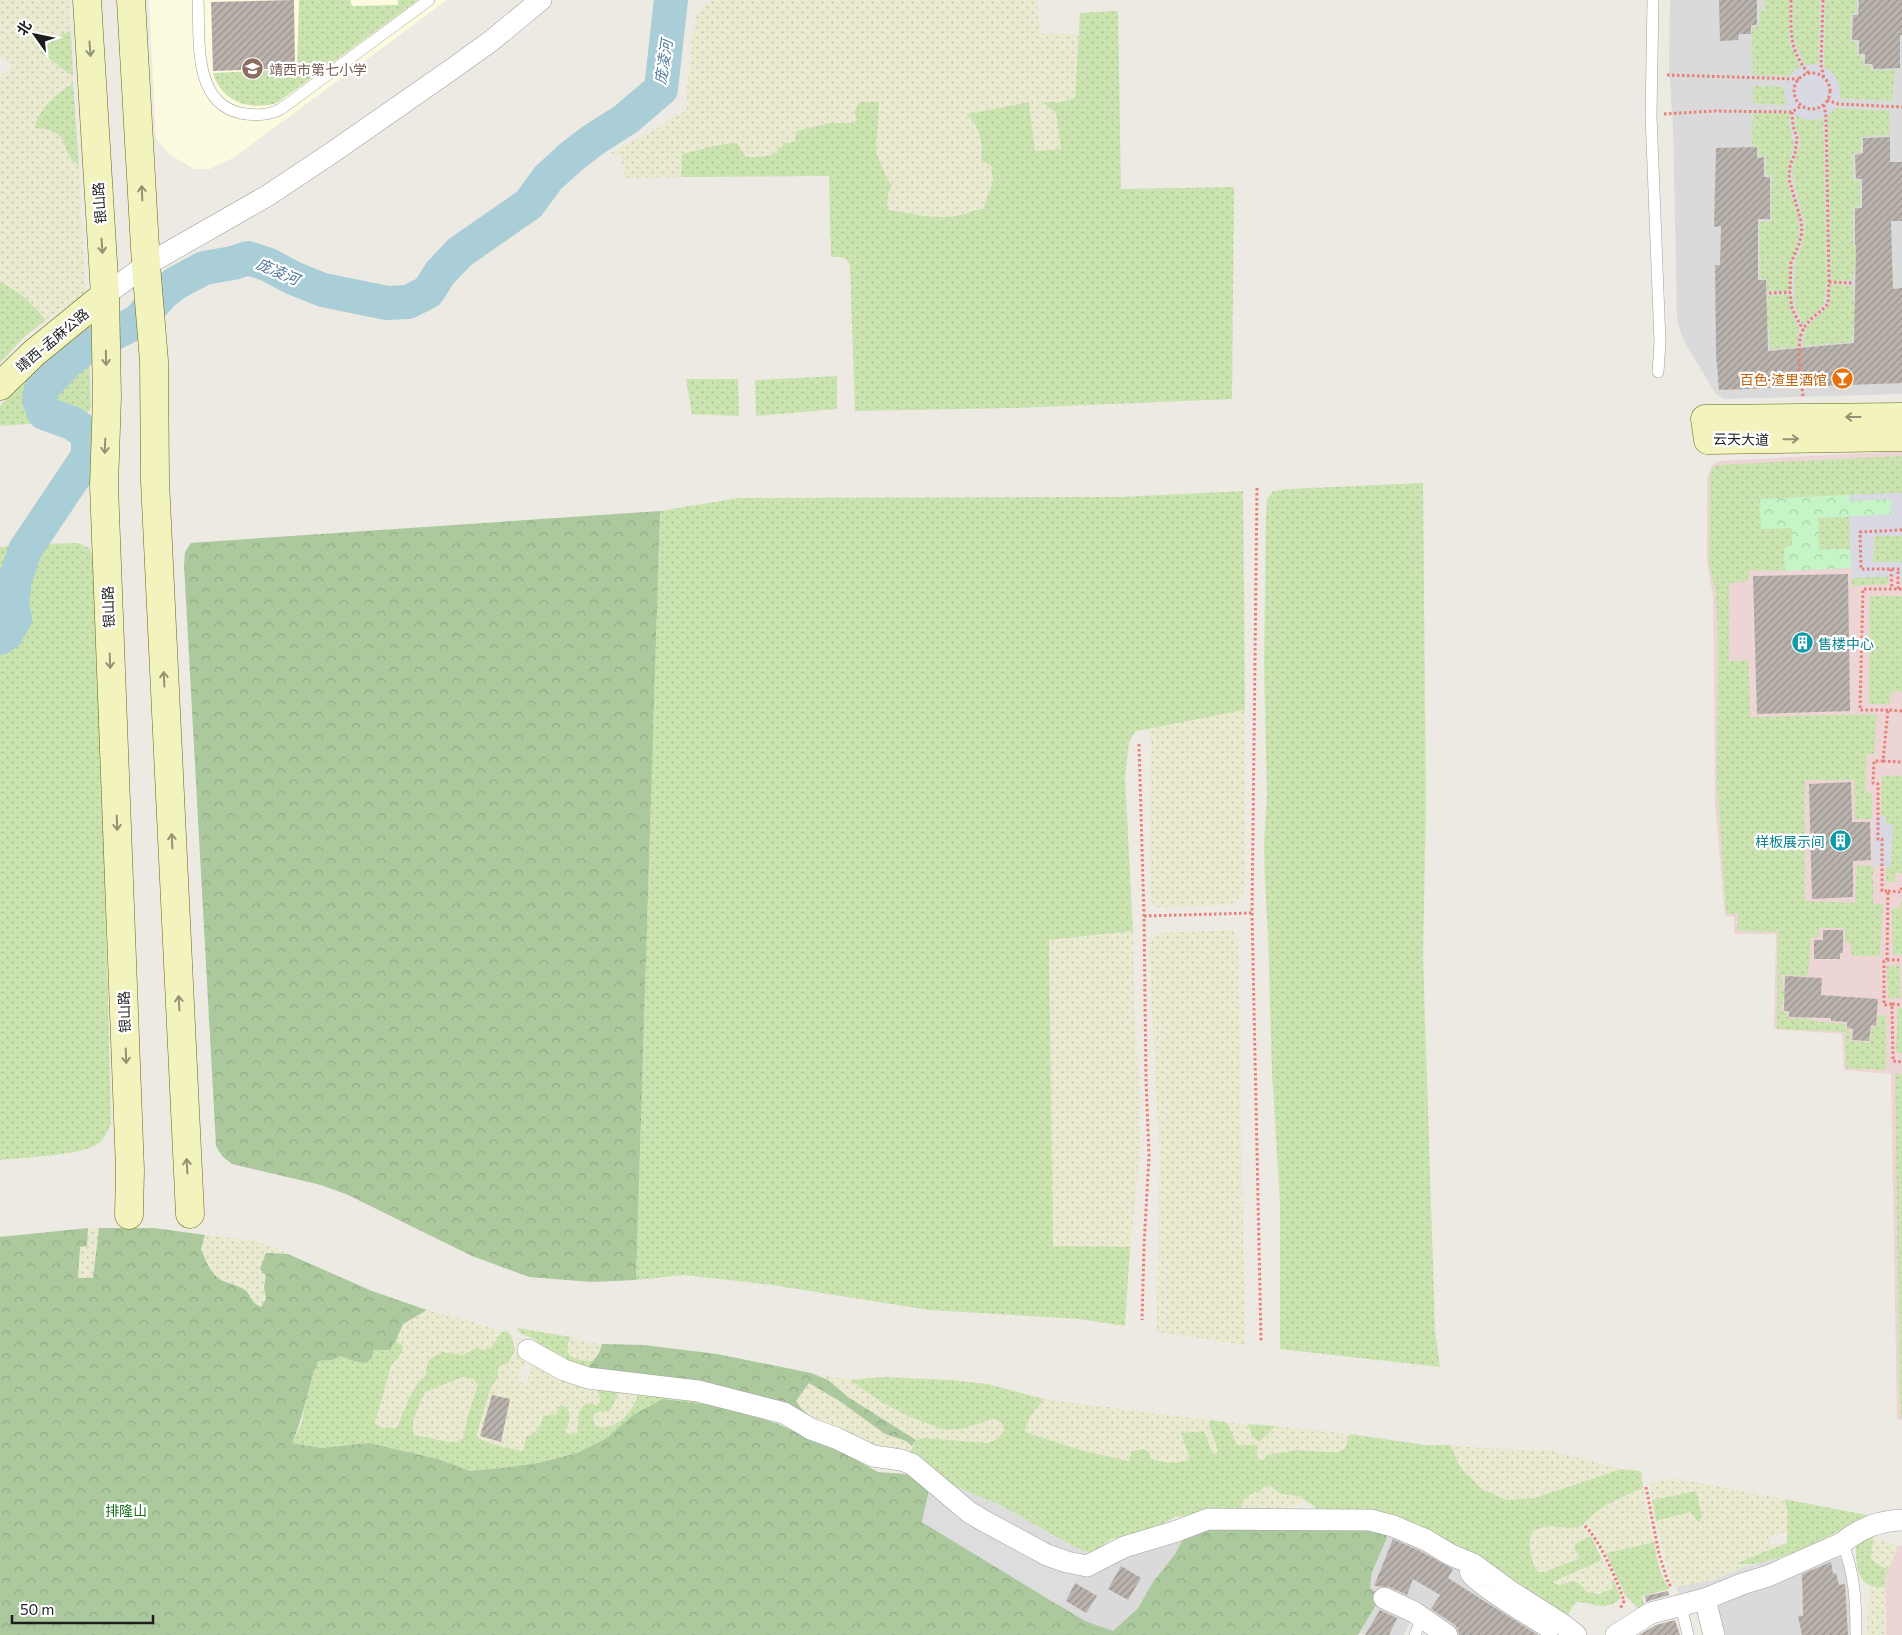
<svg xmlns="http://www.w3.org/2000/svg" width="1902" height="1635" viewBox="0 0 1902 1635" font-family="Commissioner,'Noto Sans SC',sans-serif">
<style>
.residential{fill:#dbdada}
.commercial{fill:#edd5d5}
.education{fill:#fcfadf}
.farmland{fill:url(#farmland-dots)}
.grass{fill:url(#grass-dots);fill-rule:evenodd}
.forest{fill:url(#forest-crowns)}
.park{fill:url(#park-crowns)}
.parking{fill:#ddd}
.plaza{fill:#d8d9e3}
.water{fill:url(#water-rules)}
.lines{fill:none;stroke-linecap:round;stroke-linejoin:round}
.river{stroke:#a9ced7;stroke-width:34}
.building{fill:url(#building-hatch)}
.lane-casing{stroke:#a1a1a1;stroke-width:12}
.street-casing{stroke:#a1a1a1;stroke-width:22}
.secondary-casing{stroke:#63690f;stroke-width:29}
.path{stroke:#eb7e77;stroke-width:3;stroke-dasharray:2.5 2.5;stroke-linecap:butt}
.lane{stroke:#fff;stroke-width:11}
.street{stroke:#fff;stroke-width:21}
.secondary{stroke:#f2f3bd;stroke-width:28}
.oneway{stroke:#929375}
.labels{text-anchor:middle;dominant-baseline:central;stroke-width:4.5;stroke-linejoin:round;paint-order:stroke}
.education-label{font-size:14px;fill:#785e54;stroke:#fff;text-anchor:start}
.street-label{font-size:14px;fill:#1d1d1d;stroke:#fff}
.food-label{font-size:14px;fill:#c56008;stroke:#fff;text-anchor:end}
.culture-label{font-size:14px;fill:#0d838f;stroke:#fff;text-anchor:start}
.park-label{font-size:14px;fill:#16701a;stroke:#fff}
.water-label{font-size:15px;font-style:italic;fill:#50799c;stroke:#fff}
</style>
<defs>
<pattern id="farmland-dots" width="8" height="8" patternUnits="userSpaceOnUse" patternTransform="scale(1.25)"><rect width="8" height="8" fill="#eaead1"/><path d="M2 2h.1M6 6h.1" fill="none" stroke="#c8c8b3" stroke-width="1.8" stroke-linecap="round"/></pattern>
<pattern id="grass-dots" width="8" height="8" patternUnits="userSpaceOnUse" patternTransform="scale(1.25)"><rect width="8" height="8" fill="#cae3af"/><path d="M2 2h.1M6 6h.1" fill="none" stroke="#adc296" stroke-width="1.8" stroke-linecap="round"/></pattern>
<pattern id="forest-crowns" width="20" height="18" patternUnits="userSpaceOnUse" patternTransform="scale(1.25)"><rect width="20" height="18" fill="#abc99d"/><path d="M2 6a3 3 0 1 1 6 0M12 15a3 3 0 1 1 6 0" fill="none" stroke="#93ac87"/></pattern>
<pattern id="park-crowns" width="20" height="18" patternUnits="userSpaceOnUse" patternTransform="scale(1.25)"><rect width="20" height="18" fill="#c5f4c7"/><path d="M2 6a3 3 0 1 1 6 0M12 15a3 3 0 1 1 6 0" fill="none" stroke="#a9d1aa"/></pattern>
<pattern id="water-rules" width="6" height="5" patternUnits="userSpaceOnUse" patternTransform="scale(1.25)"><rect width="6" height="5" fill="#a9ced7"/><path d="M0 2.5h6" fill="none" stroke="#91b0b8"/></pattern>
<pattern id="building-hatch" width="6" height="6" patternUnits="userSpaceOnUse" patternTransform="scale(1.25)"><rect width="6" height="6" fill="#bab3ad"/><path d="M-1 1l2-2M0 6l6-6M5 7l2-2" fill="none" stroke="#97918c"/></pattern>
</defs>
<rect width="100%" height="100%" fill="#edeae4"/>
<g class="residential">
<path d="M1670,0H1902V394L1724,399L1716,394L1689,350L1681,334L1677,318L1673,127L1669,68Z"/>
<path d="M1192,1532L1182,1541L1175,1554L1153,1582L1138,1608L1113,1631L1085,1621L1058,1605L1073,1583L1084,1570Z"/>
<path d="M1389,1533L1457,1565L1460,1577L1465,1583L1542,1635H1459L1427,1613L1378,1594L1370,1588L1372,1572Z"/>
<path d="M1836,1556L1843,1559L1845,1566L1851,1608V1635H1720L1717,1603Z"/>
<path d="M1378,1597L1411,1619L1404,1635H1366L1361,1633L1358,1634L1376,1605Z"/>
</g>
<g class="commercial">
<path d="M1902,451V1420L1897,1419L1891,1074L1844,1070L1842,1034L1774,1029L1776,934H1734V917L1725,916L1715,803L1713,597L1707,561V477L1713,464L1720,461Z"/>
<path d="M1902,1545V1635H1886L1885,1577L1898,1546Z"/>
</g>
<path class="education" d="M149,0H447L259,139L231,159L210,169H194L182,162L168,153L156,139Z"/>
<g class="farmland">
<path d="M0,0H70L71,31L64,33L46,44L39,52L47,56L64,72L73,76V83L61,91L40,113L36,128L56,132L62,137L73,162L79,166L85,294L46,320L26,298L0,281V75L12,68L3,57L0,58Z"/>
<path d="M713,0H1037L1040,33L1078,34L1075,98L1062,102H1044L1056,112L1061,149L1035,151L1029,102L967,114L979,129L981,137V159L991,166L993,181L983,209H975L962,215L942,217L931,218L886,209L888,194L892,185L887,179L876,152L878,138L857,118L854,123H830L796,131L795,142L767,156L746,157L740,147L721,144L710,149L682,154L681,177L625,178L621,156L611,153L663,125L674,116L682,113L687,108V89L695,17L703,4Z"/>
<path d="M1245,710L1246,886L1240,898L1230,905L1158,908L1151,901L1150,893L1151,747L1150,736L1145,728Z"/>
<path d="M1233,930L1238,940L1245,1345L1157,1332L1159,1149L1149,949L1151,938L1160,933Z"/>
<path d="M1133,931L1134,1003L1139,1080L1140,1143L1136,1196L1130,1247H1053L1049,940Z"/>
<path d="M88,1228H99L93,1278H78L80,1246H87Z"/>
<path d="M205,1235L250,1240L270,1245L288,1254L266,1253L264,1287L266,1299L261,1307L253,1303L247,1291L238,1286L220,1280L211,1272L201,1249Z"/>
<path d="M427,1310L474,1322L502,1332L492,1348L484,1350L476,1348L463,1355L442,1352L428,1362L425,1376L419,1381L397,1428H383L375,1423L391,1366L402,1351L403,1346L396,1340L403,1324Z"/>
<path d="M571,1337L585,1342L602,1344L599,1353L594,1361L576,1360L571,1357L568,1353L567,1344Z"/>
<path d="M515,1350L528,1360L519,1372L517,1381L527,1384L532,1361L592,1383L599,1394L600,1401L597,1406L592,1403L585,1404L579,1412L577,1432L571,1435L565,1431L571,1418L551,1414L535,1433L526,1437L523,1451L511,1450L476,1437L490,1389L498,1377V1367L508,1363Z"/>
<path d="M811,1373L850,1380L881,1402L910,1417L945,1430L975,1425L994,1419L1002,1423L1004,1430L997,1439L987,1443L924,1438L916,1440L848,1397L828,1380Z"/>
<path d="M463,1377L473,1379L478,1385L468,1415L463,1438L457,1442H450L414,1435L412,1431L417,1407L425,1392Z"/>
<path d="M809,1383L841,1402L885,1434L906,1441L912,1446L908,1456L886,1452L822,1427L801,1408L796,1401Z"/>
<path d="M640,1390L629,1412L617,1422L605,1428L597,1427L593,1421L594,1414L618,1391Z"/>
<path d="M1044,1399L1210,1420L1209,1425L1218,1451L1214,1455L1212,1452L1204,1431L1181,1433L1190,1459L1186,1462H1157L1151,1458L1129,1461L1080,1450L1025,1432L1026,1423L1032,1412Z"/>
<path d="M1227,1422L1248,1424L1252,1436L1259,1441L1276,1426L1350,1434L1345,1448L1338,1452L1297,1450L1267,1455L1263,1460H1257L1256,1450L1242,1445L1237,1446Z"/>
<path d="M1451,1445L1481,1448L1549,1450L1622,1469L1534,1498L1506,1500L1482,1489L1463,1470L1458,1463Z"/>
<path d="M1674,1478L1784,1499L1788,1512V1531L1768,1538L1770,1545L1787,1543L1738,1563L1746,1566L1739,1570L1712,1580L1676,1587L1670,1580L1656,1521L1690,1512L1699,1522L1696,1491L1652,1500L1649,1484L1661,1480Z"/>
<path d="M1270,1486L1280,1493L1300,1496L1303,1500L1298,1505L1292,1507L1241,1513L1242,1501L1254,1492L1259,1493L1264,1487Z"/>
<path d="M1643,1488L1649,1524L1655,1542L1606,1553L1594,1532L1585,1522L1592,1514L1605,1505Z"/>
<path d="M1548,1526L1571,1528L1582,1526L1590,1532L1591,1536L1575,1544L1574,1548L1580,1557L1544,1572H1538L1529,1548L1530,1538L1532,1531Z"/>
<path d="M1873,1537L1898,1546L1889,1570L1881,1566L1871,1559Z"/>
<path d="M1602,1560L1612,1574L1613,1579L1612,1589L1607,1592L1592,1593L1587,1592L1581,1585L1568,1582L1559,1585L1551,1582Z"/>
<path d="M1870,1585L1885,1587L1886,1635H1866Z"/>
</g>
<g class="grass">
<path d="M299,0H350L352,6L398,5V0H418L277,103C249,111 222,102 213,73L297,69Z"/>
<path d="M1765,0H1789V41L1800,67L1790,76L1753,75L1752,27L1759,26V11L1765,10Z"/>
<path d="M1793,0H1820L1818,65H1805L1793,37Z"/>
<path d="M1825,0H1857L1856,13H1852L1851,42H1857V55L1863,56V65L1870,66L1872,70H1895L1892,101L1840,98V95L1829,70L1824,67Z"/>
<path d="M1118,11L1121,189L1234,187L1232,399L1015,408L855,411L850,266C847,256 841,257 831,257L829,176L681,177L682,154C700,150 718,144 737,143L746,157C762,157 775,158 784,143L795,142L796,131L830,123H854L857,118L854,114L859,102H879L876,152L887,179L892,185L888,194L887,209C911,214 935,220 961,215C968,213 975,209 983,209L993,181L991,166L981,160C983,140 980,128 967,114L1029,102L1035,151L1061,149L1056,113L1043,102H1062L1075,98L1080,13Z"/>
<path d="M71,31L73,76C60,70 52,57 39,53C47,43 58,34 71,31Z"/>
<path d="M73,83L79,166C56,149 76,131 35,128C37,109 58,93 73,83Z"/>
<path d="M1753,86L1785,87L1784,96L1787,105L1753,103Z"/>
<path d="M1835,108L1890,111L1889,135L1861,137V151L1853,154V180L1860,181V206L1853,207V245L1858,246V264L1854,266L1853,280L1831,281L1828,115Z"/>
<path d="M1753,113L1790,114L1789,123L1794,145L1788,167L1787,182L1798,215L1799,229L1798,243L1789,266V291H1767V279H1761L1759,222L1771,221L1772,175H1766V156H1758V146H1752Z"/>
<path d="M1796,115C1803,120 1815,121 1823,118L1827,282L1824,303L1804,324H1802L1795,305L1794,279V267L1802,245L1805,227L1793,176V164L1800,143V138L1796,128Z"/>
<path d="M0,281L26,298L46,320L23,338L0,363Z"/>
<path d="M1831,284L1853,286L1854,309H1858V323L1853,324L1852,342L1802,346L1806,328L1829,306Z"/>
<path d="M1789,294L1791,310L1799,330L1798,347L1770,349L1769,327H1762L1761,309L1768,308V296Z"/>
<path d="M82,330H86L89,332L90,340L64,357L43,378L46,418L59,422L0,426V406L31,373Z"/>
<path d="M89,352L91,408L87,414L77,420L57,414L49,410C46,403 44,397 47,390C53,378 78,360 89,352Z"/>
<path d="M837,376V409L756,416L755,380Z"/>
<path d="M686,379H738L739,416L692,414Z"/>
<path d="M1902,456V493L1760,499L1792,527V546L1784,547L1785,571L1749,570L1748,581L1729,583V661L1749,660L1750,717L1877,714L1874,754H1867L1865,792L1872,793V819H1855L1854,780H1805V901L1855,903L1857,865L1873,866V904H1883L1880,956H1851V943H1845V928H1820L1819,937L1811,938L1808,976L1782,975V990H1789L1790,997H1783L1781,1012H1787L1788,1018L1811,1019L1812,1021L1845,1024L1846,1029L1850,1030V1041L1869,1043L1872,1027H1877L1878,1015H1886V1070L1846,1068L1845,1032L1777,1029L1778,932L1737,931L1738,914H1726L1717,781L1718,635L1716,594L1709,563L1710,472L1716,465Z"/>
<path d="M1423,483L1426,807L1423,955L1435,1330L1440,1367L1280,1349V1202L1272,1072L1268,934L1265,884L1264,844L1267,796L1264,667L1266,518L1267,500L1273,491L1288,489Z"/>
<path d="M1243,491L1245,710L1136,731L1129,742L1125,778L1133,931L1049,940L1053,1246L1130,1247L1125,1326L1079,1319L929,1310L772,1285L684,1275L636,1280L660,511L738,498L1120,497Z"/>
<path d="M1849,517L1850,549L1819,550L1818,518Z"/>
<path d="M1874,536H1902V562H1873Z"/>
<path d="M78,543L89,548L94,557L103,805L111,1124C108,1131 104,1139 98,1144C80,1156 23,1157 0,1160V652C10,647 20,638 24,627C27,618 24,605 24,596C25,577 31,560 41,544Z"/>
<path d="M14,546L0,574V547Z"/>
<path d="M1888,576L1889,584L1852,586V578Z"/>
<path d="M1870,596H1902V692H1890V704H1869Z"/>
<path d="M1882,776H1902V873H1896L1895,882H1886V868L1891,867L1886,824L1881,817Z"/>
<path d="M1901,901H1902V955L1893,954L1892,908L1900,909Z"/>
<path d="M1900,965L1901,998H1888L1887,966Z"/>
<path d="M1898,1008H1902V1053L1896,1052Z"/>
<path d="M1895,1073L1902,1074V1417H1900Z"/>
<path d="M517,1328L571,1337C559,1358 578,1361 594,1361L585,1372L541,1348L534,1339L520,1333Z"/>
<path d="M507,1331L511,1335L515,1350L508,1363L498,1367V1377L490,1389L476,1437C491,1444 506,1449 523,1451L526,1437C537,1432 541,1428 543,1416L556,1414L560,1405L566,1407C573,1416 569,1422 565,1431L571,1435L577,1432L579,1412L585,1404L592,1403L597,1406L600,1401L599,1394L592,1383L618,1391L616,1399L609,1412L600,1411L594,1414L593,1421L597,1427C619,1430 634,1409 640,1390L724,1407L633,1415L607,1438L577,1453L538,1463L502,1468L470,1471L438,1459L369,1443L321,1448L292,1443L302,1422L306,1396L318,1361L332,1360L340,1356L354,1361L373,1350H390L396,1340L403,1346L402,1352L391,1366L375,1423L383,1428H397L409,1398L419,1381L425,1376L428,1362L431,1358L442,1352L463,1355L476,1348L484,1350L491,1348L502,1332ZM463,1377L473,1379L478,1385L468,1415L463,1438L457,1442H450L414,1435C409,1424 420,1402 425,1392Z"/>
<path d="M882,1377L951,1380L988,1384L1044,1399C1036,1410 1027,1417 1025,1432L1080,1450L1129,1461L1131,1452L1143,1449L1149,1452L1151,1458C1158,1463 1183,1464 1190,1459L1181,1433L1204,1431L1212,1452L1214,1455L1218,1451L1209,1425L1210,1420L1227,1422L1237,1445H1257V1459L1263,1460L1267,1455L1297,1450L1328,1452H1338L1345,1448L1350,1434L1425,1445H1451L1458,1463L1463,1470L1482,1489L1506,1500L1534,1498L1622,1469L1641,1471L1643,1488C1620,1498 1598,1506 1582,1526L1571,1528L1548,1526L1532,1531C1527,1546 1531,1559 1538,1572H1544L1580,1558L1574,1548L1575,1544L1591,1536L1602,1560L1552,1582L1559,1585L1574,1581L1581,1585L1587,1592L1599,1594L1612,1589L1613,1579L1621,1598C1604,1613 1596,1603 1577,1602C1571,1606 1571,1614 1564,1618L1494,1570L1315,1511L1316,1508C1311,1503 1305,1502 1300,1496L1287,1495L1280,1493L1270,1486L1264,1487L1259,1493L1254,1492L1242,1501L1241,1513H1209L1175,1517L1149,1532L1111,1539L1093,1554L1076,1548L1000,1505L944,1482L908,1456L916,1440L924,1438L987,1443L997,1439L1004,1431L1002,1423L994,1419L961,1429L945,1430L910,1417L881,1402L850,1380Z"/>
<path d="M1248,1424L1276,1426L1259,1442L1252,1436Z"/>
<path d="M1696,1491L1702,1516L1699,1523L1690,1512L1656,1521L1652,1500Z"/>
<path d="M1784,1499L1867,1515C1842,1531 1764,1573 1737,1563L1787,1543L1788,1512Z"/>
<path d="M1869,1536L1873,1537L1871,1559L1881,1566L1889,1570L1885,1577V1587C1881,1587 1874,1587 1869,1585C1854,1578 1856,1551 1856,1537Z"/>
<path d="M1655,1542C1655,1556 1662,1578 1669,1589L1642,1596L1645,1608L1641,1611L1625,1595L1606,1553Z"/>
</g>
<g class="forest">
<path d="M660,511L636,1280L591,1282L529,1277L472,1256L348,1195L321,1185L232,1164L222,1156L216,1146L184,565L185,552L191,543L204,542Z"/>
<path d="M88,1228L87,1246L80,1247L78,1278H93L99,1228H154L205,1235L201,1249C206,1260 210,1275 223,1281C230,1284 238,1285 245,1290C252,1296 250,1302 261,1307L266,1299L264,1287L266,1276L260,1269L266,1253L288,1254L372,1291L427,1310L403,1324L396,1340L390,1350H373L372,1358L366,1363L354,1361L340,1356L332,1360L318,1361C307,1388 304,1417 292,1443L321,1448L369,1443L438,1459L470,1471L502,1468L538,1463L577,1453L607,1438L633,1415L663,1399L724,1407L776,1423L849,1456L878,1472L906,1474L930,1487L922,1522L1085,1621L1113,1631L1138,1608L1153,1582L1175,1554L1182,1541L1192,1532L1203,1527L1363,1525L1389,1533L1372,1572L1370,1588L1378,1594L1376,1605L1358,1635H0V1237Z"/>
<path d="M602,1344L644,1345L717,1354L811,1373L828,1380L848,1397L916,1440L912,1446L906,1441L885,1434L841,1402L809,1383L796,1401L801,1408L822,1427L585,1372L599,1353Z"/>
</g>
<path class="park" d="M1849,495L1850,501L1891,499V515L1818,518L1819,550L1850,549L1851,568L1785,571L1784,547L1792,546V528L1761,529L1759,499Z"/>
<g class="parking">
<path d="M944,1482L1000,1505L1076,1548L1093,1554L1074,1558L1008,1526Z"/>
<path d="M930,1487L1084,1570L1073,1583L1058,1605L922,1522Z"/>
<path d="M1783,1556L1779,1560L1734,1580L1680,1596L1676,1587L1712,1580L1726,1575L1746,1566L1754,1565Z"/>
</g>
<g class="plaza">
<circle cx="1812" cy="92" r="28"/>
<path d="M1902,493V536H1874L1873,562H1902V576L1852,578L1849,517L1891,514V499L1850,501L1849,495Z"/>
<path d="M1875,816L1886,817V824L1893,825L1891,867L1873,866Z"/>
</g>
<g class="water">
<path d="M90,340L89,352C78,360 53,378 47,390C44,397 46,403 49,410L57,414L77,420L59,422L38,414C36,410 33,405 34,399C34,375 71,351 90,340Z"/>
<path d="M41,544C30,561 24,580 24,600C24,608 27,620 24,627C20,638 10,647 0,652V574L14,546Z"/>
</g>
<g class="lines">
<path class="river" d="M0,638L6,634L15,619L12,602L15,580L25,550L88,456V434L72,423L44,413L39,400L41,389L68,361L88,346L137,322L162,294L176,283L204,268L233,263L248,258L269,265L293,278L323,290L387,303L408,302L428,292L440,273L460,252L529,204L548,178L571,157L593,140L626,119L661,89L671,0"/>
</g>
<g class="building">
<path d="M294,0L295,68L213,71L211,2Z"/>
<path d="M1719,0H1757V25H1751V34H1739L1738,40L1720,41Z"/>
<path d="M1859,0H1902V35H1900V68L1874,69L1872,64H1865V54H1859V40H1852L1853,15H1858Z"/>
<path d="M1890,137V162H1902V221H1891L1893,289L1902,288V383L1719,390L1716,354L1715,265H1720L1721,226L1714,227L1716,148L1757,147V158L1764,157V177H1770V219H1758V280H1766L1768,351L1854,343L1856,245H1855V208H1862V179H1856L1855,155L1863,153V138Z"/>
<path d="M1848,574L1850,711L1757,714L1753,576Z"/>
<path d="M1851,782L1852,822H1870L1871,860L1853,861V897L1812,899L1809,784Z"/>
<path d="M1823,930H1843V953H1840V959H1814V940H1823Z"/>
<path d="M1785,976L1822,978L1821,995L1878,999L1876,1026L1871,1025L1869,1041L1852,1040L1853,1029L1847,1028V1022L1831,1021V1018L1789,1017V1011H1784Z"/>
<path d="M492,1395L510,1399L501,1442L480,1436Z"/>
<path d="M1393,1539L1420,1551L1453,1569L1448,1578L1538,1635H1459L1458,1629L1455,1625L1431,1609L1440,1595L1413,1579L1407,1595L1389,1587L1374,1586Z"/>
<path d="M1831,1562L1833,1574L1836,1573L1839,1585L1845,1584L1848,1635H1802L1798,1616H1803L1802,1574Z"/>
<path d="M1121,1566L1141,1578L1128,1600L1108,1589Z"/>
<path d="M1075,1583L1097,1596L1086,1613L1066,1601Z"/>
<path d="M1668,1591L1669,1595L1646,1602L1645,1596Z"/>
<path d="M1380,1610L1397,1618L1389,1635H1365Z"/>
<path d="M1675,1620L1680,1635H1639L1656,1625Z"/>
</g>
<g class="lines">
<defs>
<g id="lane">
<path d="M198,0C200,37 192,102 240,113C255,116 268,116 281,109L429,0"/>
<path d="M1653,0L1651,115L1660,342L1658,372"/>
<path d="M1842,1543C1855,1572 1856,1604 1856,1635"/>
<path d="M1466,1560C1465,1565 1464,1571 1467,1576C1472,1587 1537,1626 1552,1635"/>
<path d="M1681,1606L1688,1635"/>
<path d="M1415,1635L1422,1618"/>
</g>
<g id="street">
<path d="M105,295L146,265L267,196L333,152L455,67L491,41L541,0"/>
<path d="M528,1350L564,1370L588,1378L698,1391L784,1413L811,1429L836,1438L873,1456L901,1460L912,1464L969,1512L984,1521L1047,1555L1067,1562L1087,1566L1124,1547L1174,1532L1208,1519L1370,1520L1393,1526L1426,1540L1451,1555L1473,1564L1510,1591L1562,1624L1576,1635"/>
<path d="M1384,1598L1414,1612L1447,1635"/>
<path d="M1705,1599L1714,1635"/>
<path d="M1616,1635L1651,1613L1705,1599L1742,1584L1768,1576L1842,1543C1861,1528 1878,1521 1902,1520"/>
</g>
<g id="secondary">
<path d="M87,0L105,295L107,397L104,486L130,1170L129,1215"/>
<path d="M131,0L146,265L154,361L155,481L190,1214"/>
<path d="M0,386L34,353L105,295"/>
<path d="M1902,417L1705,419L1708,440L1902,437"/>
</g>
</defs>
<use href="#lane" class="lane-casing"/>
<use href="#street" class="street-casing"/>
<use href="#secondary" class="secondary-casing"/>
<g class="path">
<path d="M1791,0C1791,31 1788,47 1808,73"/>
<path d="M1823,0L1821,65L1824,78"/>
<circle cx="1812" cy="91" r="18"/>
<path d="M1667,75L1799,79"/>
<path d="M1827,100L1838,104L1902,107"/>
<path d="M1792,112L1793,126L1797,138L1795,153L1790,166L1789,179L1801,221L1802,233L1799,244L1791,263L1790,292L1792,309L1803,330"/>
<path d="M1664,114L1714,111L1792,112L1801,106"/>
<path d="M1829,282L1853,283"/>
<path d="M1769,293L1790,292"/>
<path d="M1803,396C1801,378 1795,345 1803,330C1808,319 1820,313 1828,304L1829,282L1826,117L1824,105"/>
<path d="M1257,488L1252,913L1261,1341"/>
<path d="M1902,530L1860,532L1861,569H1902"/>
<path d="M1891,569L1892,589"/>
<path d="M1898,589V569"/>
<path d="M1888,710H1860L1863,589H1902"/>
<path d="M1902,711L1888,710L1883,761H1874L1873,783L1878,784V839H1882V891H1888L1887,960L1884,961V1005L1892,1004L1893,1061L1902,1062"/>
<path d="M1139,744L1144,916L1146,1080L1149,1156L1144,1246L1142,1320"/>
<path d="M1883,761L1902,762"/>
<path d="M1888,891L1901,892L1902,885"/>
<path d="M1144,916L1252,913"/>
<path d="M1887,960H1902"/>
<path d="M1892,1004L1902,1005"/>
<path d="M1646,1487L1659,1554L1668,1582L1671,1587"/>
<path d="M1585,1526C1598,1537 1619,1584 1624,1601L1620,1609"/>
</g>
<use href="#lane" class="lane"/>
<use href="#street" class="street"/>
<use href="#secondary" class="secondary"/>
</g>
<defs><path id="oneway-shaft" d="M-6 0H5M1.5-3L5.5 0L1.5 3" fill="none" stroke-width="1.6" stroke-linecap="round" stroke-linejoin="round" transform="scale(1.25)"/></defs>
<g class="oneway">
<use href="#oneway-shaft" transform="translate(90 49) rotate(86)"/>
<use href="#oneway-shaft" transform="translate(142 193) rotate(-93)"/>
<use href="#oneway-shaft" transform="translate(102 246) rotate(86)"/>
<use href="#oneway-shaft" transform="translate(106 358) rotate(89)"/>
<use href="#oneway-shaft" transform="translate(1853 417) rotate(180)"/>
<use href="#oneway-shaft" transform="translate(1791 439) rotate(-1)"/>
<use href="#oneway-shaft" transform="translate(105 446) rotate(92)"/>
<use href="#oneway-shaft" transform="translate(110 661) rotate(88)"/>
<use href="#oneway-shaft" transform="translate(164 679) rotate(-93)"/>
<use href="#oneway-shaft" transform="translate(117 823) rotate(88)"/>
<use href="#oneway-shaft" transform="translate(172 841) rotate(-93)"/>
<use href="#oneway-shaft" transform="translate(179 1003) rotate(-93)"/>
<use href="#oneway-shaft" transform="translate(126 1056) rotate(88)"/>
<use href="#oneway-shaft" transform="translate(187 1166) rotate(-93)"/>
</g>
<defs>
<symbol id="school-disc" viewBox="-11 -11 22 22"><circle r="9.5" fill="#8d6e63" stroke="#fff"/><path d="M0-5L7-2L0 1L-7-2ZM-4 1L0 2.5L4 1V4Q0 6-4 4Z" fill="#fff"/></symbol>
<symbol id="bar-disc" viewBox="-11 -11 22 22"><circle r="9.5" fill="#e8710a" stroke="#fff"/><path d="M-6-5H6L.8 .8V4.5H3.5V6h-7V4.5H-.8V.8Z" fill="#fff"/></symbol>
<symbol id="building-disc" viewBox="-11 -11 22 22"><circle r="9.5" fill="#0f9aa8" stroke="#fff"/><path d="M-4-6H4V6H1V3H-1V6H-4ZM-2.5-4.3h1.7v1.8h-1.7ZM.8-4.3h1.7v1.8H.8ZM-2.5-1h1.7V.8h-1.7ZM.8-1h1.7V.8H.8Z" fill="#fff"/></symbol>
</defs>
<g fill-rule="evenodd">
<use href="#school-disc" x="240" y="56" width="25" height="25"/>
<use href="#bar-disc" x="1830" y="366" width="25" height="25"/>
<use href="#building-disc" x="1790" y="630" width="25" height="25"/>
<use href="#building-disc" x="1828" y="828" width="25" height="25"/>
</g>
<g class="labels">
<g class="education-label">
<text x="269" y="69">靖西市第七小学</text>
</g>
<g class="street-label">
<text transform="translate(99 203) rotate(-94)">银山路</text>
<text transform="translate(52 340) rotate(-40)">靖西-孟麻公路</text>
<text transform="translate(1741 439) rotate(1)">云天大道</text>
<text transform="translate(108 607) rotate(-92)">银山路</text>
<text transform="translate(124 1012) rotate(-92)">银山路</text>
</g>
<g class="food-label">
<text x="1827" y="379">百色·渣里酒馆</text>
</g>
<g class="culture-label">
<text x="1818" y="643">售楼中心</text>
<text x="1825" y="841" text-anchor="end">样板展示间</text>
</g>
<g class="park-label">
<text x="126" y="1510">排隆山</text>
</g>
<g class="water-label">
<text transform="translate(663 62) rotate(-81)">庞凌河</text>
<text transform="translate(278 271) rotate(23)">庞凌河</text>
</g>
</g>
<g transform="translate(35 35) rotate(303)" stroke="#ffffff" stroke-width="4" paint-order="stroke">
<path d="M0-4L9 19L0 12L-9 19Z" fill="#1d1d1d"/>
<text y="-8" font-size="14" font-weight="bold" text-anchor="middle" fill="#1d1d1d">北</text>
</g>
<path d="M12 1615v8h141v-8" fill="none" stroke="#1d1d1d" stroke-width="2.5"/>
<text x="20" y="1615" font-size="15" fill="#1d1d1d" stroke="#ffffff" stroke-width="4" paint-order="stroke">50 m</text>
</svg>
